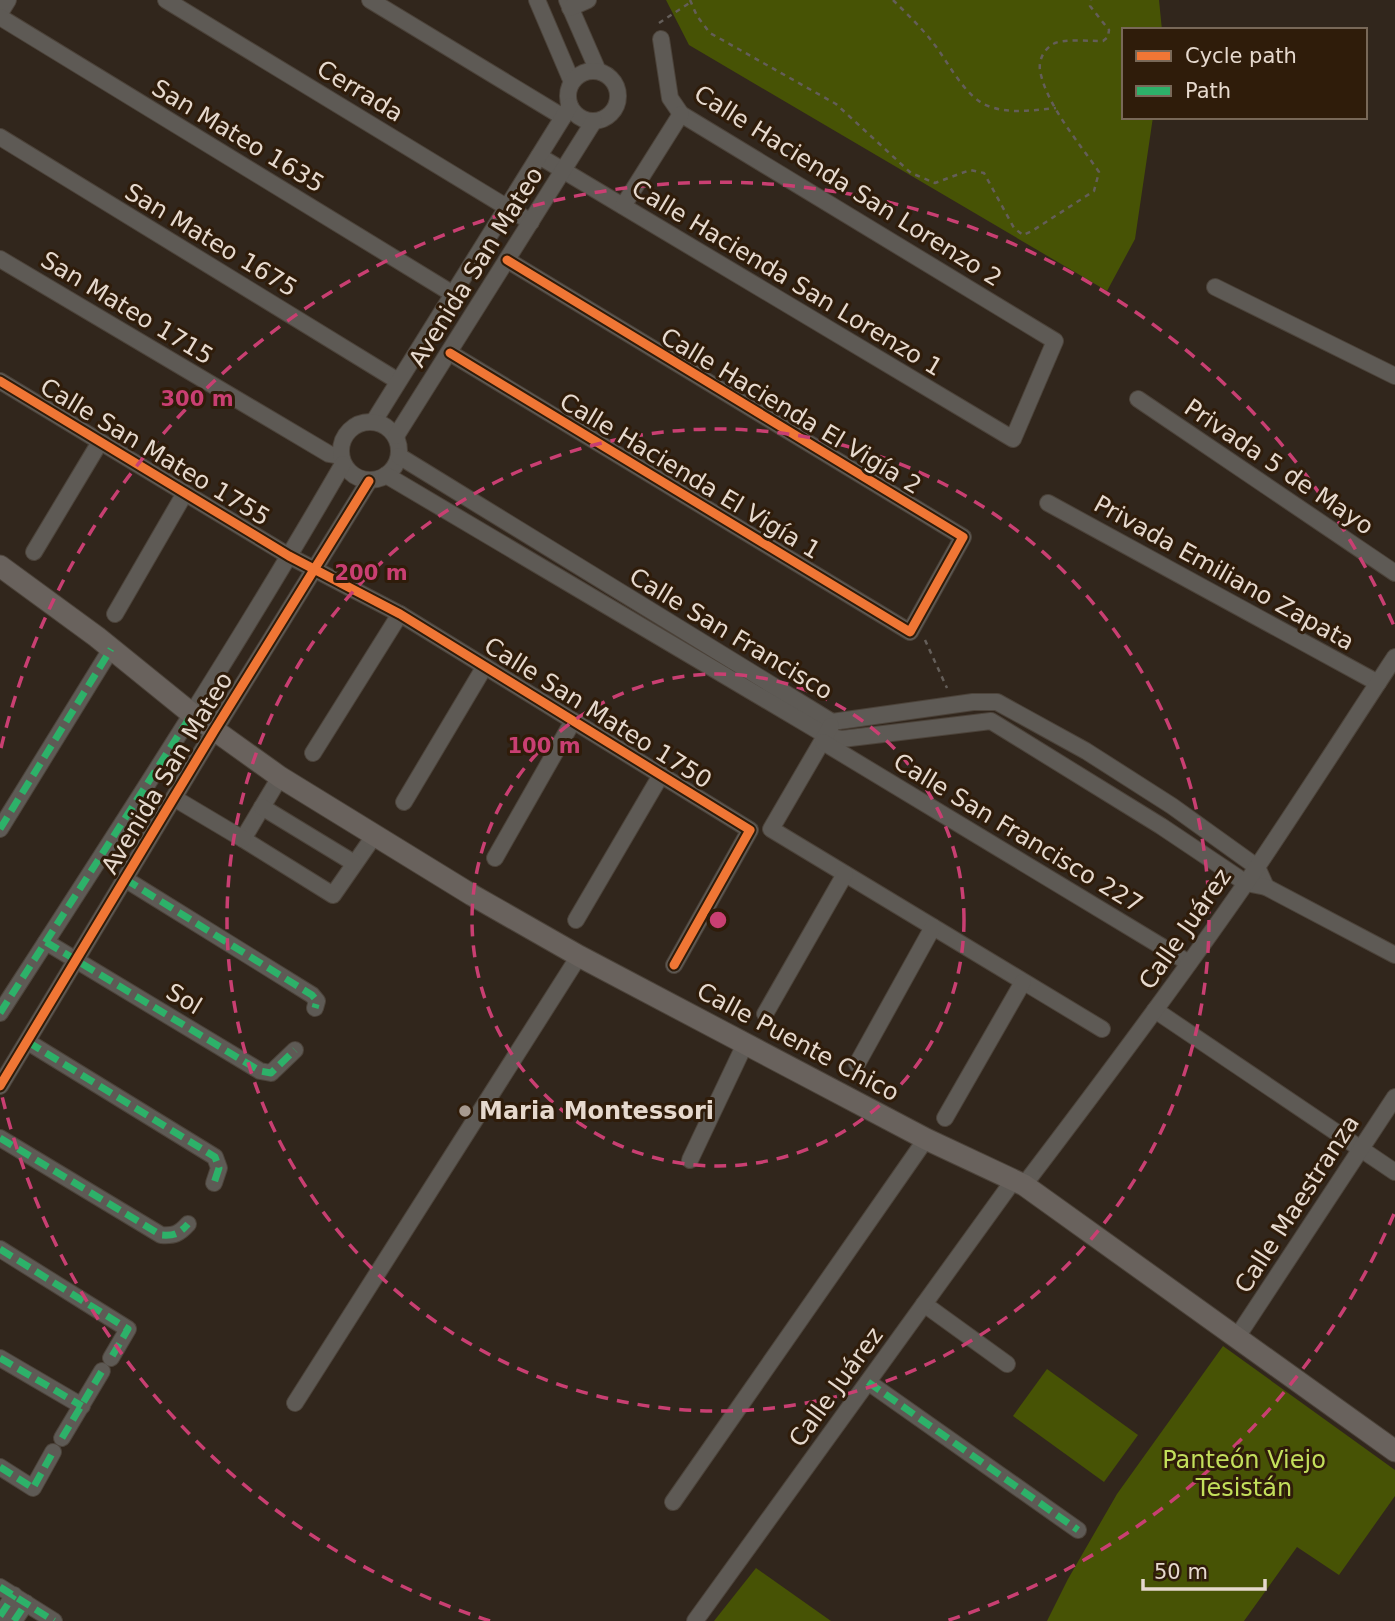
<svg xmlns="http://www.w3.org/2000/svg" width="1395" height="1621" viewBox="0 0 1395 1621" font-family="'DejaVu Sans',sans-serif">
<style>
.green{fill:#475305}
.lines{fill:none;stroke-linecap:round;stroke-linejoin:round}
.minor-casing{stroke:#4c433a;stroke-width:18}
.major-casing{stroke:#4c433a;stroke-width:23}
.path{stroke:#645e59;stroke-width:2.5;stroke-dasharray:5 5;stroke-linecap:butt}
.minor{stroke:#5e5a55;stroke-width:16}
.major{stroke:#69625d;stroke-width:21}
.quiet{stroke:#2db169;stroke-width:7;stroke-dasharray:14 7;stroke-linecap:butt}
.cycleway-casing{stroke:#2f1c0a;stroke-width:13}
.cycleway{stroke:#f07635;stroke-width:9}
.ring{fill:none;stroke:#c93f72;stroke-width:3.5;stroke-dasharray:12 9}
.poi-dot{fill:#a79a90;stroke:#2f1c0a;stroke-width:2.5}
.labels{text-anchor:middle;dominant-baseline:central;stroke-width:6;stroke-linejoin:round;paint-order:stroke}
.street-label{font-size:24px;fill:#e6d9ce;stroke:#2f1c0a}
.poi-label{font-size:24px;font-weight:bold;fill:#e6d9ce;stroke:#2f1c0a;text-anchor:start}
.park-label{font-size:24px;fill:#c3df5b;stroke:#2f1c0a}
.centre{fill:#c93f72;stroke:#2f1c0a;stroke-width:3.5}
.ring-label{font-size:21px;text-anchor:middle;font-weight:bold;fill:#c93f72;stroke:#2f1c0a;stroke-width:6;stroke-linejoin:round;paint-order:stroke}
</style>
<rect width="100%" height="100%" fill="#31261c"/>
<g class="green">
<path d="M666,0H1159L1162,30H1124V117H1153L1135,239L1107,291L689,45Z"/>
<path d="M1223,1346L1395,1470V1496L1339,1575L1297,1547L1244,1621H1047L1068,1579L1117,1494Z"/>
<path d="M1047,1369L1138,1435L1104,1482L1013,1416Z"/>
<path d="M756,1568L831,1621H714Z"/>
</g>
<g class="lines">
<defs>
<g id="minor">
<path d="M166,0L531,222"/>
<path d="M370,0L563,117"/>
<path d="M537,0L572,82"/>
<path d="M567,0L598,71"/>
<path d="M570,8L588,0"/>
<path d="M0,13L8,0"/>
<path d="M0,17L453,294"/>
<circle cx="593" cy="96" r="25"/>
<path d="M0,137L398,381"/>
<path d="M539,156L1013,439L1055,341L681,114L670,98L661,39"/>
<path d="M623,206L681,114"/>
<path d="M0,259L329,454L340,456"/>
<path d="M1215,287L1395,376"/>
<path d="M450,353L910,632L963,537L507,260"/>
<path d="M0,381L289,556L400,614L750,830L674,965"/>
<path d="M1138,399L1395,573"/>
<path d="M374,421L570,106"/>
<circle cx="370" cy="451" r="29"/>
<path d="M396,436L594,121"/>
<path d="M399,456L832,722L973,702H997L1086,751L1172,806L1243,857L1257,867L1266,887"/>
<path d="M386,475L827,736L842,739L991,721L1161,826L1246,883L1266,887L1395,955"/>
<path d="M1048,503L1378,683"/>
<path d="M34,552L100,442"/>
<path d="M115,614L185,493"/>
<path d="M831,726L771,829L1102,1029"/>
<path d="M823,742L1189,963"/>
<path d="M313,753L400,614"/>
<path d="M280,777L243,839L333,895L374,836"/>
<path d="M174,798L243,839"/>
<path d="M404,802L485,666"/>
<path d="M262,807L354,863"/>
<path d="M0,829L111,649"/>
<path d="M495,858L573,721"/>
<path d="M125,879L312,995L317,1001L315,1008"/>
<path d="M576,920L661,775"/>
<path d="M46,942L260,1071L271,1073L295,1050"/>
<path d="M1155,1010L1395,1172"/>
<path d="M0,1013C117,832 235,651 343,464"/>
<path d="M765,1014L845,874"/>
<path d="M28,1042L215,1157L219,1168L214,1183"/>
<path d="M857,1064L933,927"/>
<path d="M0,1086L214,731L369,481"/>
<path d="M945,1118L1023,982"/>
<path d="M0,1138L161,1235C174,1236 179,1234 188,1224"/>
<path d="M690,1160L745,1044"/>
<path d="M1024,1185C1104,1080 1183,975 1257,867C1304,797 1349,727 1395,657"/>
<path d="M0,1249L128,1329L111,1358"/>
<path d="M924,1304L1007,1364"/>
<path d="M1237,1337L1395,1097"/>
<path d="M0,1358L82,1406"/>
<path d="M868,1382L1078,1530"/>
<path d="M295,1403L579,956"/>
<path d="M62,1438L102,1371"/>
<path d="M0,1467L33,1488L53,1452"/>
<path d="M673,1502L926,1139"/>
<path d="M0,1587L54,1621"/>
<path d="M0,1616L14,1595"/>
<path d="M14,1621L26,1603"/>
<path d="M695,1621L1013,1181"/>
</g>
<path id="major" d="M0,566L97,637L192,714L280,777L472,895L579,956L926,1139L1024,1185L1395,1451"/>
</defs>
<use href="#minor" class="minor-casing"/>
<use href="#major" class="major-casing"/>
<g class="path">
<path d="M690,0L697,16L710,33L836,104L911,173L935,183L970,170L984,173L1014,228L1023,235L1032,231L1094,191L1099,172C1080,144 1049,108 1041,75C1037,62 1043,49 1055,43C1064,39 1092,41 1103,41L1108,37L1109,30L1090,6L1091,0"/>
<path d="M893,0C907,14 922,28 934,44C949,63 966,100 991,107C1012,114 1035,110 1056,108"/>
<path d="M659,23L691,2"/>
<path d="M925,640L947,688"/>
</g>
<use href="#minor" class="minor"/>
<use href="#major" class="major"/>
<g class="quiet">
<path d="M0,829L111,649"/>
<path d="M125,879L312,995L317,1001L315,1008"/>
<path d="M46,942L260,1071L271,1073L295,1050"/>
<path d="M0,1013L192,714"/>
<path d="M28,1042L215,1157L219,1168L214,1183"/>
<path d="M0,1138L161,1235C174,1236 179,1234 188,1224"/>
<path d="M0,1249L128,1329L111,1358"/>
<path d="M0,1358L82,1406"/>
<path d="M868,1382L1078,1530"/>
<path d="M62,1438L102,1371"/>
<path d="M0,1467L33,1488L53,1452"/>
<path d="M0,1587L54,1621"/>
<path d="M0,1616L14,1595"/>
<path d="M14,1621L26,1603"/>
</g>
<defs>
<g id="cycleway">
<path d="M450,353L910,632L963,537L507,260"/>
<path d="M0,381L289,556L400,614L750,830L674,965"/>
<path d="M0,1086L214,731L369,481"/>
</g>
</defs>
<use href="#cycleway" class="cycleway-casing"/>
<use href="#cycleway" class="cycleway"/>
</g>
<g class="ring">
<circle cx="718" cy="920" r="246"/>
<circle cx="718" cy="920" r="491"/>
<path d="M1394 1214A737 737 0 0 1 946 1621M490 1621A737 737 0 0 1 1 1092M1 748A737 737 0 0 1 1394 626"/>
</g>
<circle class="poi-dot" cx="465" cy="1111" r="7"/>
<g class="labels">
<g class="street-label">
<text transform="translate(360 91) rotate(31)">Cerrada</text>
<text transform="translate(238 136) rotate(31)">San Mateo 1635</text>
<text transform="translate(848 186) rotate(32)">Calle Hacienda San Lorenzo 2</text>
<text transform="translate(211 240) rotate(31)">San Mateo 1675</text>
<text transform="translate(476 267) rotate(-58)">Avenida San Mateo</text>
<text transform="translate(787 278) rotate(31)">Calle Hacienda San Lorenzo 1</text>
<text transform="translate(127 308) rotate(31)">San Mateo 1715</text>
<text transform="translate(791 411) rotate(31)">Calle Hacienda El Vigía 2</text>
<text transform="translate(155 452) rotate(31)">Calle San Mateo 1755</text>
<text transform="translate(1279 467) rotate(34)">Privada 5 de Mayo</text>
<text transform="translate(690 476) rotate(31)">Calle Hacienda El Vigía 1</text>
<text transform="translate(1224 573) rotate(29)">Privada Emiliano Zapata</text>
<text transform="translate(731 634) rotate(31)">Calle San Francisco</text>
<text transform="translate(598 713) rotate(32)">Calle San Mateo 1750</text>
<text transform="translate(167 773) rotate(-59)">Avenida San Mateo</text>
<text transform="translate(1018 833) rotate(31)">Calle San Francisco 227</text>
<text transform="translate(1185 929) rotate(-55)">Calle Juárez</text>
<text transform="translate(184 999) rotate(31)">Sol</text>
<text transform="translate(798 1042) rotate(28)">Calle Puente Chico</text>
<text transform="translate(1297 1204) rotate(-57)">Calle Maestranza</text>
<text transform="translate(836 1387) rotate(-54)">Calle Juárez</text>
</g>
<g class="poi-label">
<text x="479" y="1111">Maria Montessori</text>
</g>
<g class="park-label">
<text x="1244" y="1460">Panteón Viejo<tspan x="1244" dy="28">Tesistán</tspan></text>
</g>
</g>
<circle cx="718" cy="920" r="10" class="centre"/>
<g class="ring-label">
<text x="197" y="406">300 m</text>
<text x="371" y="580">200 m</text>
<text x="544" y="753">100 m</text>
</g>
<rect x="1122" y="28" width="245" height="91" fill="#2f1c0a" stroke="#786858" stroke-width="2"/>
<rect x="1136" y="51" width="35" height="10" fill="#f07635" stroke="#786858" stroke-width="2"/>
<text x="1185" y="63" font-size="21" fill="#e6d9ce">Cycle path</text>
<rect x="1136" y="86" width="35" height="10" fill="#2db169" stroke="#786858" stroke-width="2"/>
<text x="1185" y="98" font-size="21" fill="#e6d9ce">Path</text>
<path d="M1143 1579v10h122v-10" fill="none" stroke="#e6d9ce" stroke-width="3.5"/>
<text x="1154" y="1579" font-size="21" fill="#e6d9ce" stroke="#2f1c0a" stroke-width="5" paint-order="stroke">50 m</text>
</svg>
